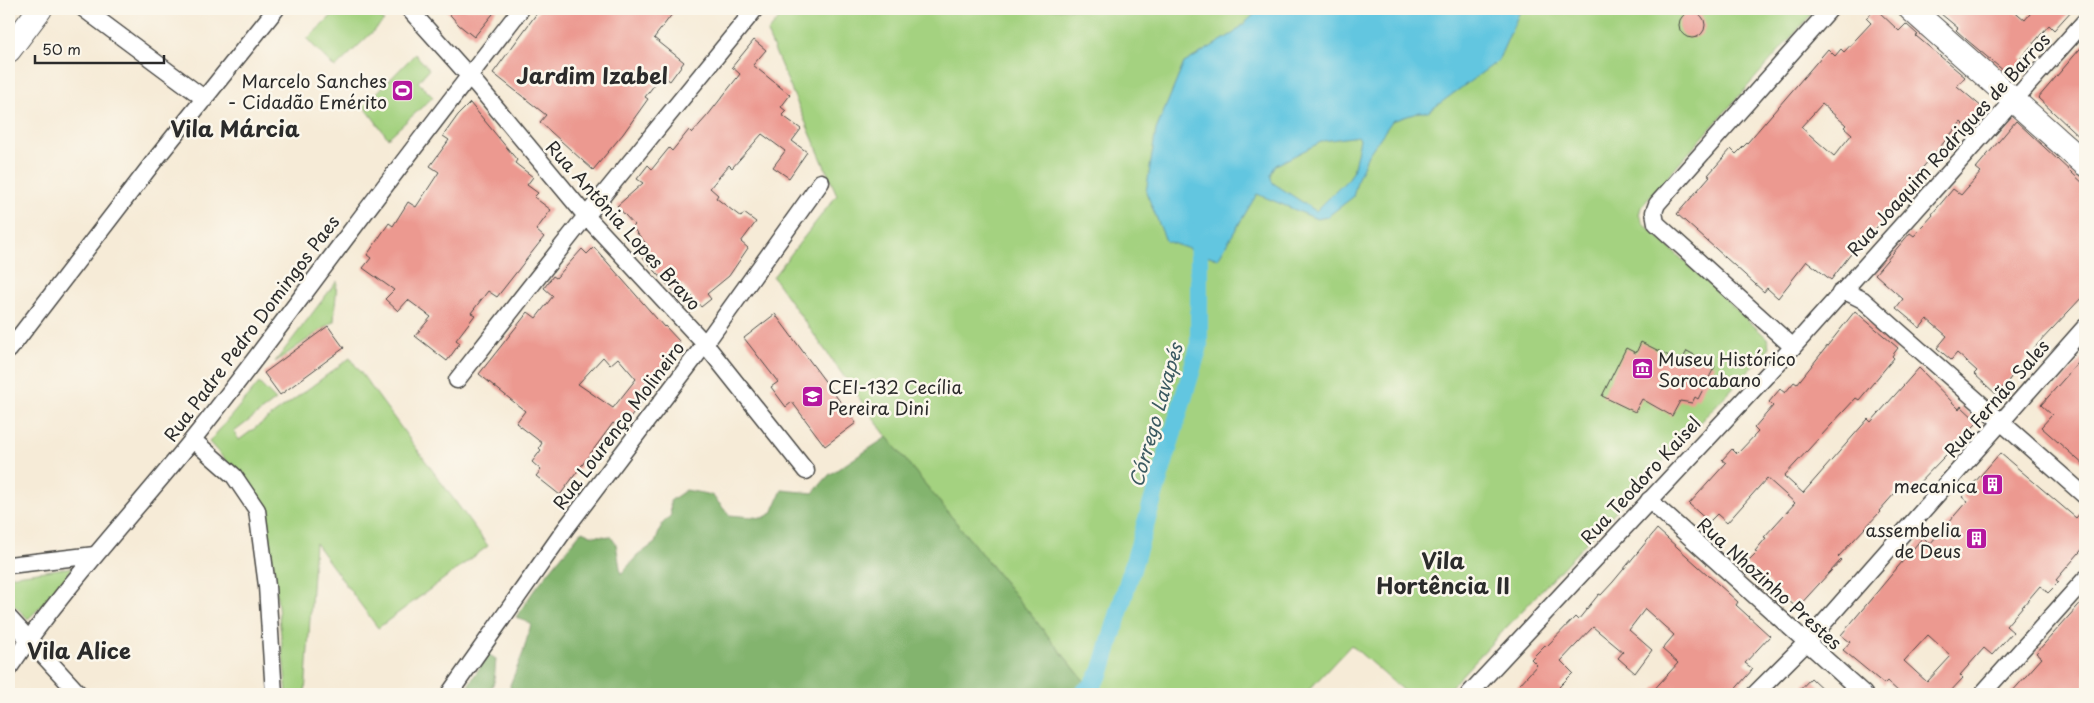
<svg xmlns="http://www.w3.org/2000/svg" width="2094" height="703" viewBox="0 0 2094 703" font-family="'Playpen Sans',sans-serif">
<style>
.green{fill:#a4d280;stroke:#687e56}
.forest{fill:#83b46e;stroke:#57704c}
.water{fill:#62c6e0;stroke:#467886;fill-rule:evenodd}
.lines{fill:none;stroke-linecap:round;stroke-linejoin:round}
.canal{stroke:#62c6e0;stroke-width:18}
.building{fill:#ec9990;fill-rule:evenodd}
.street-casing{stroke:#494845;stroke-width:19}
.secondary-casing{stroke:#494845;stroke-width:26}
.street{stroke:#fff;stroke-width:16}
.secondary{stroke:#fff;stroke-width:24}
.labels{text-anchor:middle;dominant-baseline:central;stroke-width:5;stroke-linejoin:round;paint-order:stroke}
.poi-label{font-size:18px;fill:#2b2b2b;stroke:#fbf7ec;text-anchor:end}
.street-label{font-size:18px;fill:#2b2b2b;stroke:#fbf7ec}
.water-label{font-size:19px;font-style:italic;fill:#3c5a61;stroke:#fbf7ec}
.district-label{font-size:22px;font-weight:bold;fill:#2b2b2b;stroke:#fbf7ec}
</style>
<rect width="100%" height="100%" fill="#fbf7ec"/>
<filter id="ink" filterUnits="userSpaceOnUse"><feTurbulence type="fractalNoise" baseFrequency=".02" numOctaves="2"/><feDisplacementMap in="SourceGraphic" scale="10" xChannelSelector="R" yChannelSelector="G"/><feConvolveMatrix kernelMatrix="1 2 1 2 8 2 1 2 1" color-interpolation-filters="sRGB"/></filter>
<filter id="wash" filterUnits="userSpaceOnUse"><feTurbulence type="fractalNoise" baseFrequency=".0096" numOctaves="4" result="noise"/><feDisplacementMap in="SourceGraphic" scale="20" xChannelSelector="R" yChannelSelector="G"/><feGaussianBlur stdDeviation="1.12" result="paint"/><feColorMatrix in="noise" values="0 0 0 0 0 0 0 0 0 0 0 0 0 0 0 0 0 1.4 0 .05"/><feComposite in="paint" operator="in"/></filter>
<g filter="url(#wash)">
<rect width="100%" height="100%" fill="#f6ebd7"/>
<g class="green">
<path d="M339,9H372L384,21L335,68L307,39Z"/>
<path d="M787,9H1816L1641,207L1639,215L1643,223L1767,338L1769,346L1766,353L1643,482L1444,694H1407L1351,645L1305,694H1097L1090,688L887,437L773,277L837,195L767,33Z"/>
<path d="M415,54L429,69L418,82L433,97L388,138L364,106Z"/>
<path d="M337,281L334,321L275,362Z"/>
<path d="M350,358L488,546L378,628L315,543L305,694H287L274,568L259,506L236,472L209,442L259,383L276,400L234,432L239,440Z"/>
<path d="M73,567L56,592L28,619L9,600V576Z"/>
</g>
<g class="forest">
<path d="M887,437L1090,688L1081,694H511L510,685L523,653L531,624L516,617L535,589L582,531L591,535L611,537L616,544L621,574L637,556L655,543L662,524L671,515L670,501L686,490L712,495L729,515L763,518L772,513L782,490L813,493L829,475Z"/>
<path d="M488,654L496,659L494,682L489,694H463Z"/>
</g>
<path class="water" d="M1260,9H1521L1498,61L1428,112H1420L1392,121L1368,155L1358,178L1353,197L1327,217L1317,219L1257,194L1218,259L1166,241L1146,192L1156,130L1184,63L1234,33ZM1358,136L1360,139L1353,172L1349,178L1316,211L1273,183C1269,176 1271,172 1276,165L1323,141Z"/>
<g class="lines">
<path class="canal" d="M1081,694L1090,688L1101,672L1199,346V230"/>
</g>
<g id="blocks">
<g class="building">
<path d="M445,9H497L474,37L459,25Z"/>
<path d="M540,9H676L654,38L684,62L670,81L662,75L645,97L648,99L623,134L593,170L540,122L546,115L493,73Z"/>
<path d="M1876,9L1899,31L1906,24L1918,35L1916,36L1965,77L1957,86L1983,108L1966,127L1961,122L1919,172L1923,175L1870,235L1859,247L1857,246L1831,280L1807,261L1778,298L1767,288L1764,292L1677,214L1710,176L1708,175L1731,149L1736,154L1748,142L1828,49L1835,56L1841,49L1844,52L1871,23L1866,18ZM1822,104L1846,125L1844,127L1852,134L1834,156L1801,127Z"/>
<path d="M1935,9H2012L2025,20L2034,9H2073L2054,30L2049,25L2021,58L2025,62L2011,77L1967,40L1956,30L1958,28Z"/>
<circle cx="1692" cy="25" r="13"/>
<path d="M754,40L766,50L753,65L790,95L781,107L786,111L782,115L801,129L792,141L807,152L789,178L773,167L785,151L762,134L732,168L729,165L710,188L718,195L716,198L741,217L744,213L756,222L741,242L748,248L729,276L707,294L711,299L701,307L682,284L674,292L640,254L648,246L632,227L634,225L617,206L643,183L637,179L648,165L652,169L669,148L672,151L689,130L692,133L708,115L740,74L732,67Z"/>
<path d="M2085,43V142L2038,98Z"/>
<path d="M470,103L517,160L515,163L533,177L527,185L538,193L534,197L551,210L536,230L544,237L497,297L488,291L471,313L475,315L456,340L460,343L447,361L415,336L431,317L408,300L398,311L385,299L394,290L363,268L371,258L367,255L389,223L393,226L408,202L416,207L439,172L430,166L449,140L443,136L458,115Z"/>
<path d="M2016,121L2085,185V294L2036,346L1997,395L1974,374L1977,371L1957,353L1951,360L1937,348L1947,336L1927,319L1920,328L1896,308L1903,299L1875,274L1910,233L1914,236L1933,215L1932,214L1953,189L1961,195L1981,172L1976,168Z"/>
<path d="M594,247L664,327L665,326L680,342L669,351L675,357L651,380L656,383L622,429L613,423L560,495L536,476L541,470L532,462L541,450L539,448L542,443L516,423L525,411L479,374L528,312L536,318L553,296L544,288L553,276L556,278L582,249L587,254ZM603,357L610,365L618,358L636,379L613,408L578,384Z"/>
<path d="M1855,311L1898,348L1892,356L1894,358L1859,400L1856,398L1784,476L1803,493L1868,419L1871,422L1919,368L1959,409L1961,406L1978,422L1911,491L1903,484L1879,511L1880,512L1838,557L1841,560L1797,608L1746,563L1757,552L1755,551L1766,538L1764,537L1795,503L1767,478L1727,523L1717,514L1709,522L1689,504L1726,463L1722,460L1732,449L1737,454L1758,432L1754,428L1773,406L1769,402L1780,389L1785,393L1794,382L1797,384Z"/>
<path d="M775,314L856,423L825,446L792,402L786,407L771,387L778,382L744,338Z"/>
<path d="M328,326L344,348L280,395L264,373Z"/>
<path d="M1641,342L1681,362L1687,351L1715,366L1698,399L1695,397L1692,403L1680,401L1672,416L1642,399L1635,412L1602,396L1626,348L1636,353Z"/>
<path d="M2085,355V466L2041,427L2052,415L2041,405Z"/>
<path d="M2000,453L2076,518L2085,507V546L2056,580L2059,582L2048,593L2040,586L2006,626L2013,632L1992,655L1984,648L1960,675L1963,678L1948,694H1901L1887,681L1884,684L1843,650L1850,642L1841,635L1923,537L1930,544L1967,501L1962,497ZM1928,635L1951,656L1927,682L1904,661Z"/>
<path d="M1657,529L1738,602L1736,605L1770,636L1745,663L1753,669L1731,694H1650L1678,663L1662,649L1674,635L1645,609L1629,630L1652,650L1635,673L1618,658L1623,652L1593,627L1561,661L1573,673L1559,687L1567,694H1511L1537,665L1531,659L1545,645L1546,647L1575,617L1578,620L1599,594L1601,595L1613,582Z"/>
<path d="M2085,598V694H2010L2042,658L2036,653Z"/>
<path d="M1811,678L1828,694H1796Z"/>
</g>
</g>
</g>
<g filter="url(#ink)">
<use href="#blocks" fill-opacity="0" stroke="#494845" stroke-width="1"/>
<g class="lines">
<defs>
<g id="street">
<path d="M84,9L205,99"/>
<path d="M409,9L478,86L586,216L705,344L806,471"/>
<path d="M1840,293H1849L1863,300L2085,496"/>
<path d="M1793,347L1656,223L1654,212L1657,204L1830,9"/>
<path d="M9,350L155,160L276,9"/>
<path d="M457,380L578,226L755,9"/>
<path d="M193,440L234,476L257,510L267,586L274,694"/>
<path d="M1649,500L1864,694"/>
<path d="M9,565L95,555"/>
<path d="M9,618L79,694"/>
<path d="M9,668C66,583 138,509 201,429C251,366 299,300 348,235C405,159 463,84 521,9"/>
<path d="M449,694L566,528L705,344L821,182"/>
<path d="M1469,694L1793,347L2085,21"/>
<path d="M1755,694L1806,643L2085,327"/>
<path d="M1982,694L2085,579"/>
</g>
<g id="secondary">
<path d="M1911,9L2085,164"/>
<path d="M9,50L40,9"/>
</g>
</defs>
<use href="#street" class="street-casing"/>
<use href="#secondary" class="secondary-casing"/>
<use href="#street" class="street"/>
<use href="#secondary" class="secondary"/>
</g>
</g>
<defs>
<symbol id="stadium-square" viewBox="-11 -11 22 22"><rect x="-9" y="-9" width="18" height="18" rx="4" fill="#b5179e" stroke="#fbf7ec"/><path d="M0-5a6.5 5 0 1 0 0 10a6.5 5 0 1 0 0-10ZM-3.5-1.8h7v3.6h-7Z" fill="#fff"/></symbol>
<symbol id="museum-square" viewBox="-11 -11 22 22"><rect x="-9" y="-9" width="18" height="18" rx="4" fill="#b5179e" stroke="#fbf7ec"/><path d="M0-6L6-3V-2H-6V-3ZM-5-1h2V3h-2ZM-1-1h2V3h-2ZM3-1h2V3H3ZM-6 4H6V6H-6Z" fill="#fff"/></symbol>
<symbol id="school-square" viewBox="-11 -11 22 22"><rect x="-9" y="-9" width="18" height="18" rx="4" fill="#b5179e" stroke="#fbf7ec"/><path d="M0-5L7-2L0 1L-7-2ZM-4 1L0 2.5L4 1V4Q0 6-4 4Z" fill="#fff"/></symbol>
<symbol id="building-square" viewBox="-11 -11 22 22"><rect x="-9" y="-9" width="18" height="18" rx="4" fill="#b5179e" stroke="#fbf7ec"/><path d="M-4-6H4V6H1V3H-1V6H-4ZM-2.5-4.3h1.7v1.8h-1.7ZM.8-4.3h1.7v1.8H.8ZM-2.5-1h1.7V.8h-1.7ZM.8-1h1.7V.8H.8Z" fill="#fff"/></symbol>
</defs>
<g fill-rule="evenodd">
<use href="#stadium-square" x="390" y="78" width="25" height="25"/>
<use href="#museum-square" x="1630" y="356" width="25" height="25"/>
<use href="#school-square" x="800" y="384" width="25" height="25"/>
<use href="#building-square" x="1980" y="472" width="25" height="25"/>
<use href="#building-square" x="1964" y="526" width="25" height="25"/>
</g>
<g class="labels">
<g class="poi-label">
<text x="387" y="80">Marcelo Sanches<tspan x="387" dy="21">- Cidadão Emérito</tspan></text>
<text x="1658" y="358" text-anchor="start">Museu Histórico<tspan x="1658" dy="21">Sorocabano</tspan></text>
<text x="828" y="386" text-anchor="start">CEI-132 Cecília<tspan x="828" dy="21">Pereira Dini</tspan></text>
<text x="1977" y="485">mecanica</text>
<text x="1961" y="529">assembelia<tspan x="1961" dy="21">de Deus</tspan></text>
</g>
<g class="street-label">
<text transform="translate(1948 144) rotate(-48)">Rua Joaquim Rodrigues de Barros</text>
<text transform="translate(624 225) rotate(48)">Rua Antônia Lopes Bravo</text>
<text transform="translate(251 328) rotate(-53)">Rua Padre Pedro Domingos Paes</text>
<text transform="translate(1996 398) rotate(-49)">Rua Fernão Sales</text>
<text transform="translate(618 425) rotate(-53)">Rua Lourenço Molineiro</text>
<text transform="translate(1640 480) rotate(-47)">Rua Teodoro Kaisel</text>
<text transform="translate(1770 583) rotate(42)">Rua Nhozinho Prestes</text>
</g>
<g class="water-label">
<text transform="translate(1155 415) rotate(-74)">Córrego Lavapés</text>
</g>
<g class="district-label">
<text x="592" y="74">Jardim Izabel</text>
<text x="235" y="127">Vila Márcia</text>
<text x="1443" y="559">Vila<tspan x="1443" dy="25">Hortência II</tspan></text>
<text x="79" y="649">Vila Alice</text>
</g>
</g>
<rect width="2094" height="703" fill="none" stroke="#fbf7ec" stroke-width="30"/>
<path d="M35 55v8h129v-8" fill="none" stroke="#2b2b2b" stroke-width="2.5"/>
<text x="42" y="55" font-size="15" fill="#2b2b2b" stroke="#fbf7ec" stroke-width="4" paint-order="stroke">50 m</text>
</svg>
